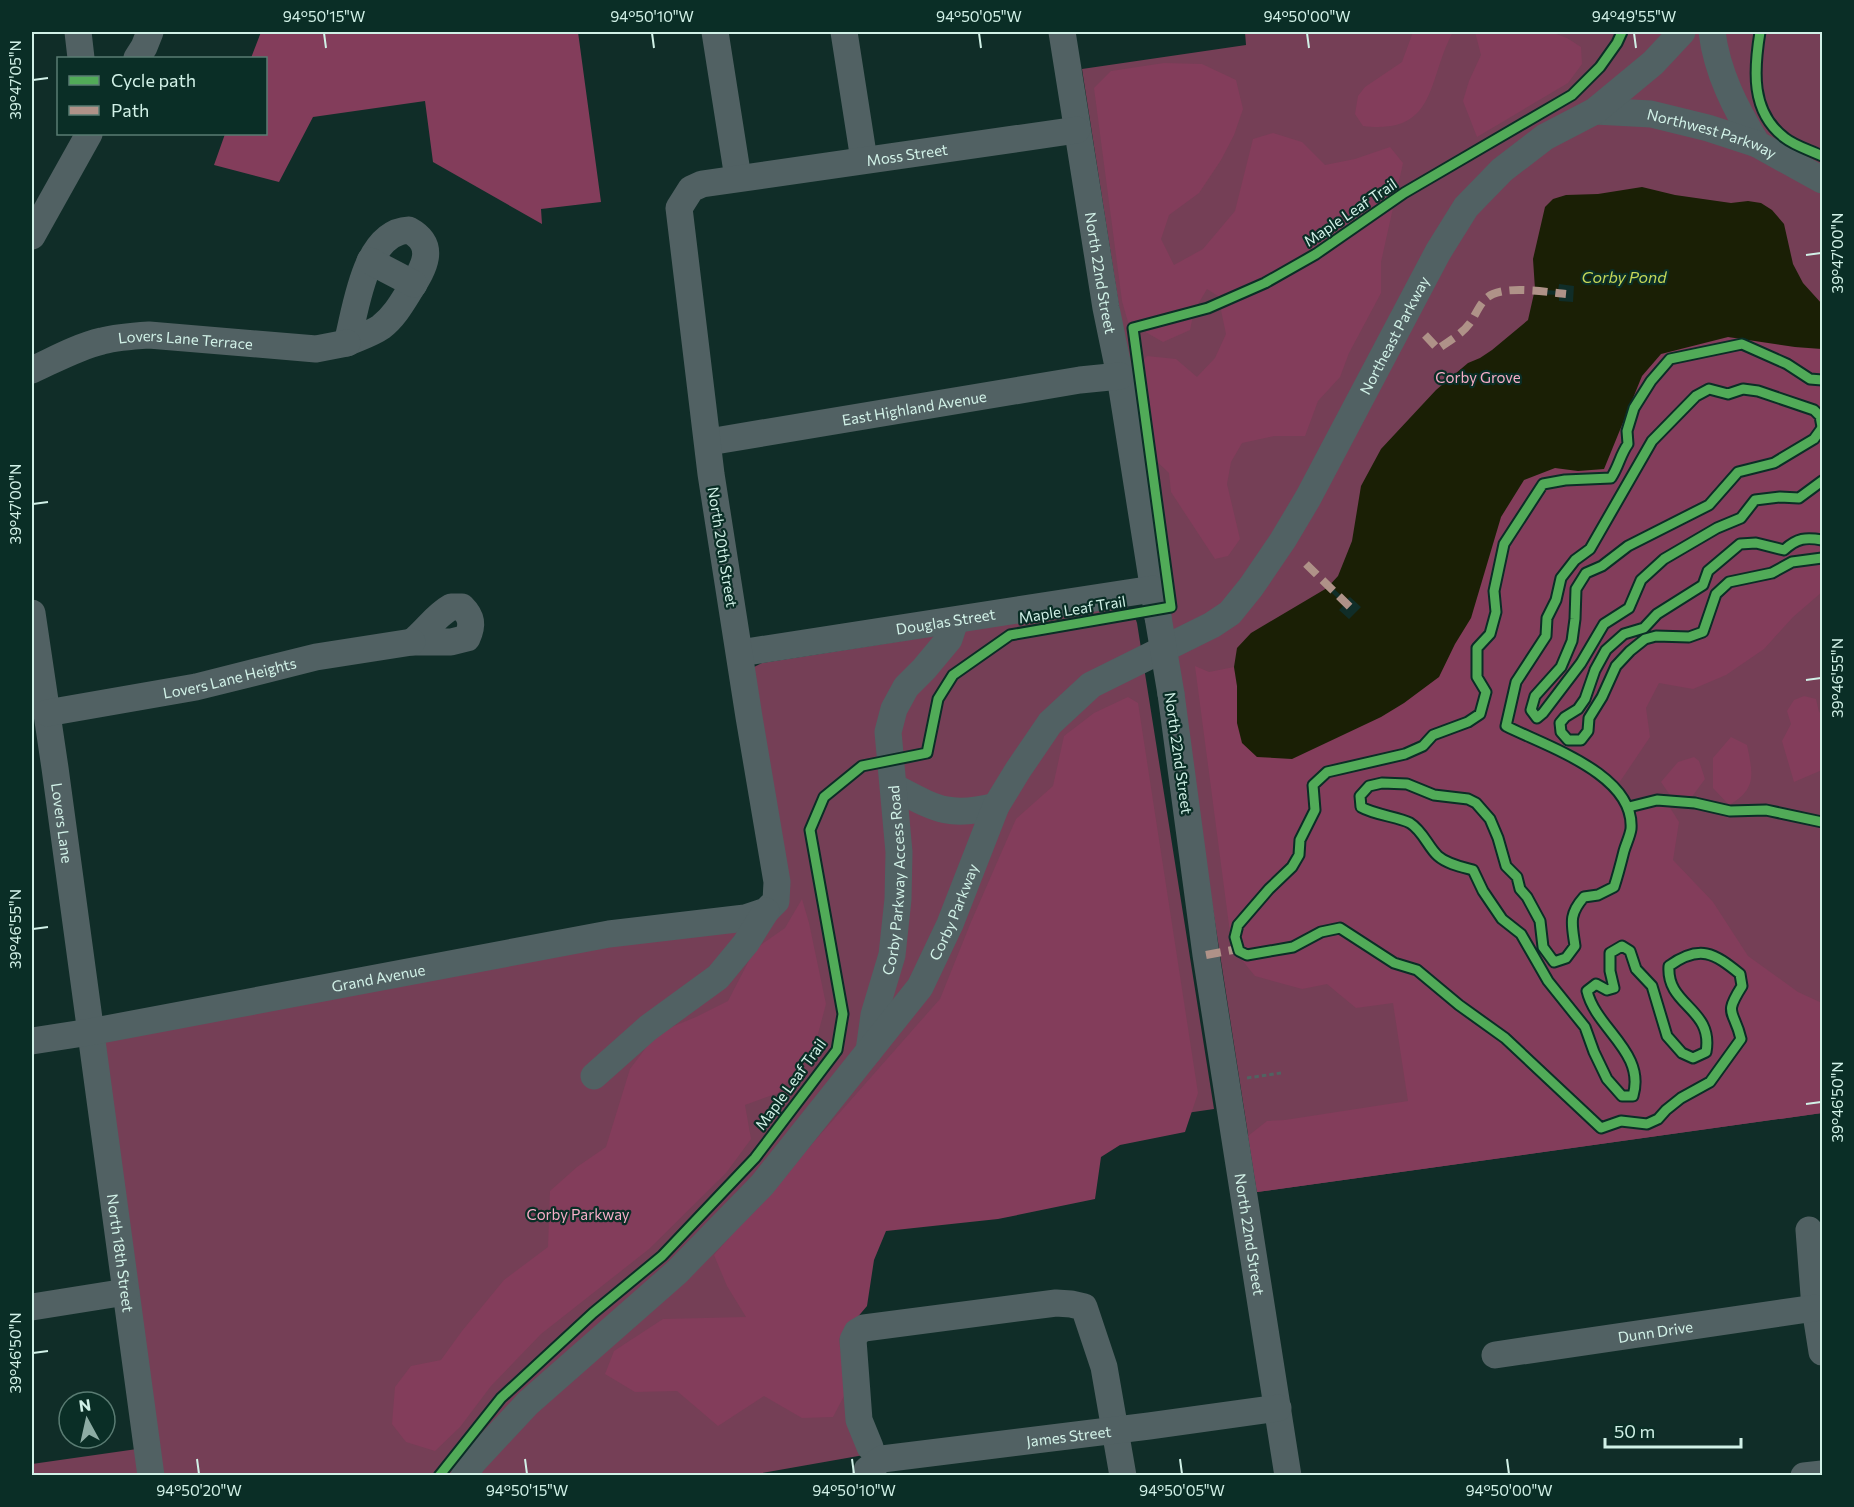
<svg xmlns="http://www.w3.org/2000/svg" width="1854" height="1507" viewBox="0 0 1854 1507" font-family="Commissioner,sans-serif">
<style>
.green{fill:#753f56}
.forest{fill:#833d5b}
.water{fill:#1a1f05}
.pier{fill:#102d28}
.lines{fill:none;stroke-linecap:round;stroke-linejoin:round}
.path{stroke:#516261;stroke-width:3;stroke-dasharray:4.5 3;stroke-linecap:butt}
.minor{stroke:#516163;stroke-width:27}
.minor-bridge{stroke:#516163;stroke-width:27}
.quiet{stroke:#af9288;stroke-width:8;stroke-dasharray:15 8;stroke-linecap:butt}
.cycleway-casing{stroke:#0a2e26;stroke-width:13}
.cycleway{stroke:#51ab58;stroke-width:9}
.ticks{fill:none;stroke:#d1f1e7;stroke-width:2}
.labels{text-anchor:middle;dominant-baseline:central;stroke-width:4.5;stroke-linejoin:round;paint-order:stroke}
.street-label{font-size:15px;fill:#d1f1e7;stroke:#0a2e26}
.park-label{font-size:15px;fill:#f7aec8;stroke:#0a2e26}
.water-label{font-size:16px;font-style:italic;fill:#c6d758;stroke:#0a2e26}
.neatline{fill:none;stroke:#d1f1e7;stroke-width:2}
.ticks-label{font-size:15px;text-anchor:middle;fill:#d1f1e7}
</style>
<rect width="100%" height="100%" fill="#102d28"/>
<g class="green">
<path d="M1245,32H1822V1113L1257,1192L1082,69L1246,45Z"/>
<path d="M1123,606L1132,609L1137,623L1214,1109L1076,1129L839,1221L864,1455L745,1476H32V1464L158,1446L104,1044L109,1039L240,1012L774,918L754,667L762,663Z"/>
</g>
<g class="forest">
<path d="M261,32H578L601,202L541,209L542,224L433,162L425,101L313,117L279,182L214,165L225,134H266V58H251Z"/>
<path d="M1413,32H1453C1427,79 1438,135 1363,126L1355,114L1358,96L1365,87L1402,62Z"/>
<path d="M1475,32H1551L1567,38L1581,47L1582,64L1568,83L1477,137L1463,101L1469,81L1481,55Z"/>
<path d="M1164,63L1202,64L1236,80L1243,109L1234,135L1221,160L1199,193L1169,215L1161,239L1174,265L1203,249L1235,211L1253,139L1273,133L1302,142L1325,165L1355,159L1390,147L1403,163L1381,262V293L1349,353L1340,377L1318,401L1305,436H1274L1242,443L1231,462L1227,484L1240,539L1228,556L1215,559L1171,492L1169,473L1145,450L1136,412L1133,372L1147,356L1176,359L1197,377L1215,358L1226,334L1218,296L1207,289L1194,311L1190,330L1163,342L1128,322L1122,301L1094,88L1111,71Z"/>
<path d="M1728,337L1795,347L1822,349V592L1793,617L1764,649L1726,675L1693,689L1659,683L1646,708L1650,737L1617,786L1623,810L1669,806L1679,822L1673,860L1713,902L1748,956L1798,992L1822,1003V1113L1257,1192L1248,1136L1267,1121L1285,1120L1408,1101L1393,1003L1356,1008L1327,984L1302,989L1255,976L1232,948L1195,666L1209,672L1234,667L1237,686V723L1292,759L1381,717L1404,703L1415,694L1455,644L1471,618L1501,517L1524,480L1555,468L1578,471L1604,469L1642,376L1661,354Z"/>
<path d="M1804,696L1816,699L1819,712L1822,714V770L1794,782L1782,741L1791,724L1787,711L1794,700Z"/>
<path d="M1128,697L1138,703L1198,1093L1185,1132L1120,1145L1101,1157L1095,1199L998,1219L886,1231L874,1260L867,1306L839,1339L846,1392L833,1417L802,1418L764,1396L718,1426L677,1391L635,1392L605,1374L614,1351L663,1319L746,1317L727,1286L714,1255L940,999L971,922L1016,819L1053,786L1064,736L1094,713Z"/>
<path d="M1731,737L1747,745C1753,774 1757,789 1729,805L1713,788V758Z"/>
<path d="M1694,757L1699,761L1705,779L1691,798H1672L1661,782L1678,762Z"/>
<path d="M802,899L809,923L826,1004L815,1045L778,1093L745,1105L751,1139L726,1173L649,1249L541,1334L491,1386L460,1427L435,1451L406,1442L392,1424L395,1387L411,1366L441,1360L462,1331L504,1280L548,1247L550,1191L577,1167L606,1147L630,1069L657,1033L696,1017L728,1001L755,949L785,928Z"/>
</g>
<path class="water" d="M1642,187L1675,195L1731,203L1748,201L1761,203L1772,210L1784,224L1793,264L1803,283L1822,304V349L1795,347L1728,337L1661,354L1642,376L1604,469L1578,471L1555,468L1524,480L1501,517L1471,618L1455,644L1439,677L1404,703L1381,717L1292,759L1257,757L1242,743L1237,723V686L1234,667L1237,648L1251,633L1327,588L1338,576L1352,541L1361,486L1381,449L1436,390L1468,363L1480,358L1492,350L1528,320L1535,289L1533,259L1545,207L1553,199L1566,195L1598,194Z"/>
<g class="pier">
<path d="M1559,284L1574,286L1573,302L1559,301V295L1535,294V289L1558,291Z"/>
<path d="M1330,585L1346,600L1350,597L1361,607L1349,619L1339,610L1344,605L1327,588Z"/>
</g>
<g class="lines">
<path class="path" d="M1247,1078L1281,1073"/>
<g class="minor">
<path d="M78,32L81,58"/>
<path d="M715,32L738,178"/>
<path d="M844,32L864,160"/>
<path id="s1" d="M1062,32L1106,308L1120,376L1158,617"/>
<path d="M1712,32C1717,73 1736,109 1757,144"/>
<path d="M137,58L144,47L150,32"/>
<path id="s2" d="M1595,111L1651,114L1708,128L1757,144L1822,180"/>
<path d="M409,230C438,246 423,269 410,290C402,303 394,317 381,327C371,334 357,338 347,343C356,310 364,232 409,230Z"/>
<path d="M32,236L89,134"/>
<path d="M370,261L414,284"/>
<path id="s3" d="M32,370C54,360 77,347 102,341C117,337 133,336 149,335L316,349L347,343"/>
<path id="s4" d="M709,442L1080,380L1120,376"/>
<path d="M451,607H462C472,617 473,625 467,638L451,642H412C426,631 435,616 451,607Z"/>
<path id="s5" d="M32,613L55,768L151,1476"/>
<path id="s6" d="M740,653L1153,589"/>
<path id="s7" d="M1171,694L1206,955L1288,1476"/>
<path id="s8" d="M47,713L196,687L316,657L412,642"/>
<path d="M894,787C936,809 949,818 996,806"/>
<path id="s9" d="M32,1041L90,1032L609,934L745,918L766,911L776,901L777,882L749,717L711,474L679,208L691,189L702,184L1077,130"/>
<path id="s10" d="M869,1051L874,1015L892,955L898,899L899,852L888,732L894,709L906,687L924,669L949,639L955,621"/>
<path d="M594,1076L648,1028L718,977L746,943L766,911"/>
<path d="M1809,1230L1815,1308L1822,1352"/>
<path d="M32,1307L126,1292"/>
<path id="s11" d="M1495,1355L1815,1308"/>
<path d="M870,1447L859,1420L853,1340L857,1332L864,1328L1056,1303L1071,1304L1084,1307L1104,1367L1123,1476"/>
<path id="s12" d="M464,1476L473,1462L528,1403L677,1272L762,1185L920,987L950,924L996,806L1018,770L1050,723L1091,685L1212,625L1230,613L1251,587L1283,540L1308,498L1438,252L1466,207L1502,170L1545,137L1595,111L1653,63L1682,32"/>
<path id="s13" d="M865,1476L867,1470L882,1459L1149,1426L1278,1408"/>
<path d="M1804,1476L1822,1474"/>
</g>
<path class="minor-bridge" d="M1158,617L1171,694"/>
<g class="quiet">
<path d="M1425,335L1438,349C1449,341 1462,334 1470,323C1477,313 1481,299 1493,294C1512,286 1546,292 1566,294"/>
<path d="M1306,564L1351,608"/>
<path d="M1206,955L1238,949"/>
</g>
<defs>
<g id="cycleway">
<path d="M1760,32C1754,69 1750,112 1785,138C1795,146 1810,150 1822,156"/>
<path d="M1822,380L1810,379L1787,364L1742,344L1670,359L1651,381L1634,408L1627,431L1628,444C1620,455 1619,466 1611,478L1565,480L1543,484L1504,544L1494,591L1496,612L1490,634L1477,648V677L1486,692L1480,714L1468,722L1433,735L1423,746L1405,754L1327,772L1313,785L1315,810L1300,840L1299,855L1292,867L1269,889L1238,925L1235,937L1239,951L1247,955L1293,947L1321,932L1340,928L1394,963L1417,970L1459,1005L1505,1038L1601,1128L1621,1121L1647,1124L1658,1119L1666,1110L1681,1098L1710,1082L1741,1039C1734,1009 1723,1016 1742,986L1740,974C1714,953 1700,944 1669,966C1666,1006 1714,1008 1706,1052L1693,1058L1682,1053L1667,1036L1652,986L1636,969L1630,951L1622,946L1610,953V971L1614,988L1607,990L1596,984L1587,991C1596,1029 1646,1052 1633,1096H1622L1607,1079L1594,1052L1585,1027L1548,981L1521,934L1502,919L1483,891L1473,870C1462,867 1447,864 1438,856C1428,847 1423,831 1410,823C1399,817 1375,815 1361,807L1360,796L1369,786L1382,783L1407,784L1434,795L1468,799L1476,803L1490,819L1498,838L1506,866L1517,877L1520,889L1527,897L1540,921L1543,947L1554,962L1566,958L1575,946C1572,924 1568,915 1584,897L1598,895L1614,887C1618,875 1621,863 1624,851C1626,844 1630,836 1631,829C1635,774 1545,746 1506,726L1516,682L1546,636L1547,618L1556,600L1561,578L1575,560L1590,549L1652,441L1696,396L1709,389L1728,394L1743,389L1758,391L1814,410L1820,416L1822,427"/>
<path d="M1822,428L1814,439L1774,463L1738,472L1709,505L1628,546L1602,566L1586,573L1576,589L1575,619L1572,641L1561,667L1535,696L1531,710L1537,718L1543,713L1581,663L1604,624L1629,608L1641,580L1664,559L1717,528L1741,518L1755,500L1780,497L1799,498L1822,481"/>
<path d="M1822,540C1806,537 1797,538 1784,550L1756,543L1740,544L1708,571L1703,585L1657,614L1644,628L1624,634L1606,650L1595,670L1585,699L1578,709L1565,717L1560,723L1561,732L1568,740H1581L1588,731L1589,718L1602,697L1616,666L1630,651L1645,639L1656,636L1689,637L1703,632L1716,594L1729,582L1772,573L1792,562L1822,558"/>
<path d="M1629,807L1657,800L1695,803L1730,811L1766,810L1822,822"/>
<path d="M439,1476L501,1398L593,1313L662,1256L755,1158L837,1050L843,1014L810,830L824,797L862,766L927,753L938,699L953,675L1010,635L1171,607L1133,328L1208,308L1265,283L1316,254L1404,193L1572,95L1600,67L1617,43L1622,32"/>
</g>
</defs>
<use href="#cycleway" class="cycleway-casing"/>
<use href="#cycleway" class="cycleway"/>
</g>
<path class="ticks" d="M324,33L326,48M652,33L654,48M979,33L981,48M1307,33L1309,48M1634,33L1636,48M33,80L48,78M1806,255L1821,253M33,504L48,502M1806,680L1821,678M33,929L48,927M1806,1104L1821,1102M33,1353L48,1351M197,1459L199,1474M525,1459L527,1474M852,1459L854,1474M1180,1459L1182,1474M1507,1459L1509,1474"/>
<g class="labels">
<g class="street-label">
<text stroke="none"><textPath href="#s2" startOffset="120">Northwest Parkway</textPath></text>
<text stroke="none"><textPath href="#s9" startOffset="1702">Moss Street</textPath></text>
<text transform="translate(1350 212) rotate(-34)">Maple Leaf Trail</text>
<text stroke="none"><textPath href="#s1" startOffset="244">North 22nd Street</textPath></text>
<text stroke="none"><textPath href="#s12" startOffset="1502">Northeast Parkway</textPath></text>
<text stroke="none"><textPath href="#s3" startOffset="160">Lovers Lane Terrace</textPath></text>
<text stroke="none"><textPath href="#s4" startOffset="208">East Highland Avenue</textPath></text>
<text transform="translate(723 547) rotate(81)">North 20th Street</text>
<text transform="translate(1072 609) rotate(-9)">Maple Leaf Trail</text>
<text stroke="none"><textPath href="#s6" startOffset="208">Douglas Street</textPath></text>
<text stroke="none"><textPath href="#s8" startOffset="186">Lovers Lane Heights</textPath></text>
<text transform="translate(1179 753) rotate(82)">North 22nd Street</text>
<text stroke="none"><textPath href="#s5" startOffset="212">Lovers Lane</textPath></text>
<text stroke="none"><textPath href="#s10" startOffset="174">Corby Parkway Access Road</textPath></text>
<text stroke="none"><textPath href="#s12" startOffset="753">Corby Parkway</textPath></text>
<text stroke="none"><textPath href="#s9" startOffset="352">Grand Avenue</textPath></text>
<text transform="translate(790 1084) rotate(-54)">Maple Leaf Trail</text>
<text stroke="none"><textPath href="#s7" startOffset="546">North 22nd Street</textPath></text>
<text stroke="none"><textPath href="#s5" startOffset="646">North 18th Street</textPath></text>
<text stroke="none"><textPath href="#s11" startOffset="162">Dunn Drive</textPath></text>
<text stroke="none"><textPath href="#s13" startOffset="213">James Street</textPath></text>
</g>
<g class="park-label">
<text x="1478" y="377">Corby Grove</text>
<text x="578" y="1214">Corby Parkway</text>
</g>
<g class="water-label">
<text x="1624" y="276">Corby Pond</text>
</g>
</g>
<rect width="1854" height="1507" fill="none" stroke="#0a2e26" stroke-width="66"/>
<rect x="57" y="57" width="210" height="78" fill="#0a2e26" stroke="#5a7c73" stroke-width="1.5"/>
<rect x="69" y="76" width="30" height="9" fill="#51ab58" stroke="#5a7c73" stroke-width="1.5"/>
<text x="111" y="87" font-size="18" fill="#d1f1e7">Cycle path</text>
<rect x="69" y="106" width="30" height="9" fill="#af9288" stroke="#5a7c73" stroke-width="1.5"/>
<text x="111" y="117" font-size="18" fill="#d1f1e7">Path</text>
<g transform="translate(87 1420) rotate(352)"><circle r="28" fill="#0a2e26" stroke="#5a7c73" stroke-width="1.5"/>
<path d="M0-4.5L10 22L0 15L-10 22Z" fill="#8daca4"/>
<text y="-9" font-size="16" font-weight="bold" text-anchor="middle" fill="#d1f1e7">N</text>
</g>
<path d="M1605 1438v9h136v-9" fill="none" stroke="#d1f1e7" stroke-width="3"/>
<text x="1614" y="1438" font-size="18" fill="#d1f1e7" stroke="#0a2e26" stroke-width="4.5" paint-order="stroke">50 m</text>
<rect x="33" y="33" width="1788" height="1441" class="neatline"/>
<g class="ticks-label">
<text x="324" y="22">94°50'15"W</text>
<text x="652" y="22">94°50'10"W</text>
<text x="979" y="22">94°50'05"W</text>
<text x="1307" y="22">94°50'00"W</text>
<text x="1634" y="22">94°49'55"W</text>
<text transform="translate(16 80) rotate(-90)" y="5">39°47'05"N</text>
<text transform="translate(1838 253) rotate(-90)" y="5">39°47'00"N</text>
<text transform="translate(16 504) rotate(-90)" y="5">39°47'00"N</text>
<text transform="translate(1838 678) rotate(-90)" y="5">39°46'55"N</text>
<text transform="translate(16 929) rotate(-90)" y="5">39°46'55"N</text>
<text transform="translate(1838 1102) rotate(-90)" y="5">39°46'50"N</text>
<text transform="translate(16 1353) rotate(-90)" y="5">39°46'50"N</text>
<text x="199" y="1496">94°50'20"W</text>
<text x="527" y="1496">94°50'15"W</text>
<text x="854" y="1496">94°50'10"W</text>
<text x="1182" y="1496">94°50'05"W</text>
<text x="1509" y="1496">94°50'00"W</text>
</g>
</svg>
